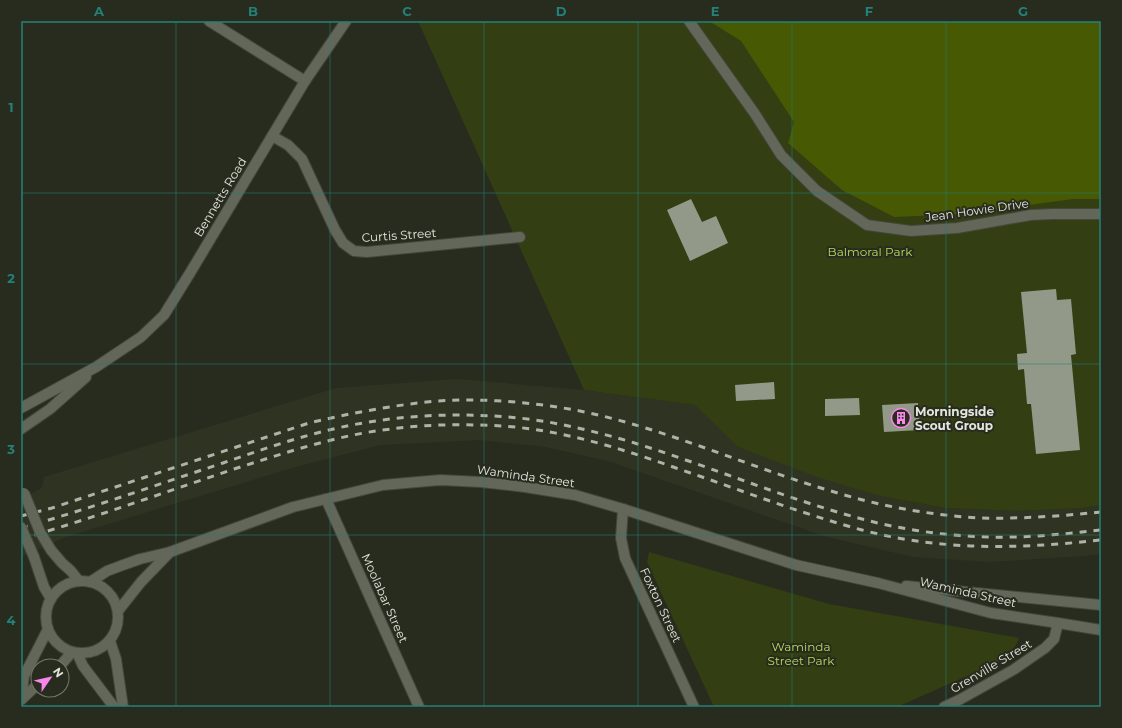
<svg xmlns="http://www.w3.org/2000/svg" width="1122" height="728" viewBox="0 0 1122 728" font-family="Montserrat,sans-serif">
<style>
.built{fill:#2e3421}
.green{fill:#333e13}
.forest{fill:#475903}
.building{fill:#939989}
.lines{fill:none;stroke-linecap:round;stroke-linejoin:round}
.minor-casing{stroke:#43463b;stroke-width:12}
.secondary-casing{stroke:#43463b;stroke-width:12}
.minor{stroke:#626759;stroke-width:10}
.secondary{stroke:#626759;stroke-width:10}
.rail{stroke:#afb2a9;stroke-width:3;stroke-dasharray:7 7;stroke-linecap:butt}
.secondary-bridge-casing{stroke:#43463b;stroke-width:12;stroke-linecap:butt}
.secondary-bridge{stroke:#626759;stroke-width:10}
.grid{fill:none;stroke:#248179;stroke-width:1;stroke-opacity:0.55}
.labels{text-anchor:middle;dominant-baseline:central;stroke-width:4;stroke-linejoin:round;paint-order:stroke}
.street-label{font-size:12px;fill:#e3e6de;stroke:#282c1f}
.park-label{font-size:12px;fill:#b8db5a;stroke:#282c1f}
.poi-label{font-size:12px;font-weight:bold;fill:#e3e6de;stroke:#282c1f;text-anchor:start}
.neatline{fill:none;stroke:#248179;stroke-width:1.5}
.grid-label{font-size:13px;text-anchor:middle;font-weight:bold;fill:#248179}
</style>
<rect width="100%" height="100%" fill="#282c1f"/>
<path class="built" d="M457,379L584,390L696,405L738,447L880,496L946,508L1020,511L1082,508L1101,505V554L1083,556L989,562L913,557L827,537L608,461L545,447L480,440L380,445L292,468L66,537L21,557V499L42,488L44,477L336,388Z"/>
<g class="green">
<path d="M418,21H1101V505L1082,508L1020,511L946,508L880,496L820,478L738,447L695,405L584,390Z"/>
<path d="M649,552L829,604L1019,638L1016,645L1003,660L897,707H714L647,562Z"/>
</g>
<path class="forest" d="M709,21H1101V199H1073L964,214L894,217L842,190L788,143L794,122L741,41Z"/>
<g class="building">
<path d="M691,199L702,222L716,216L728,243L690,261L667,210Z"/>
<path d="M1056,289L1057,300L1071,299L1076,354L1071,355L1080,450L1036,454L1031,404H1027L1024,369L1018,370L1017,354L1027,353L1021,292Z"/>
<path d="M774,382L775,399L736,401L735,385Z"/>
<path d="M859,398L860,415L825,416V399Z"/>
<path d="M918,403L920,430L884,432L882,405Z"/>
</g>
<g class="lines">
<defs>
<g id="minor">
<path d="M209,21L305,81"/>
<path d="M689,21L755,114L781,155L817,191L867,225L911,231L957,228L1031,215L1052,214H1101"/>
<path d="M272,136L288,145L302,159L335,230L343,243L354,251L367,252L520,237"/>
<path d="M326,499L419,707"/>
<path d="M623,509L621,538L625,558L694,707"/>
<path d="M944,707L959,700L1013,670L1045,648L1054,639L1058,623"/>
</g>
<g id="secondary">
<path d="M21,408L96,367L141,337L164,315L190,273L305,81L346,21"/>
<path d="M21,429L50,409L86,377"/>
<path d="M51,550L62,563L71,571L79,581"/>
<path d="M34,557L44,587L51,599"/>
<circle cx="82" cy="617" r="36"/>
<path d="M90,582L107,571L123,565L140,559L170,552L293,507L383,485L440,480L481,482L525,487L575,495L623,509L796,565L878,583L991,613L1058,623L1101,630"/>
<path d="M906,586L1101,605"/>
<path d="M118,611L141,582L170,552"/>
<path d="M110,641L116,659L123,707"/>
<path d="M77,653L83,666L114,707"/>
<path d="M60,666L72,652"/>
<path d="M21,699L24,676L48,629"/>
<path d="M21,700L38,684"/>
</g>
</defs>
<use href="#minor" class="minor-casing"/>
<use href="#secondary" class="secondary-casing"/>
<use href="#minor" class="minor"/>
<use href="#secondary" class="secondary"/>
<g class="rail">
<path d="M21,516L52,508L309,423C351,413 394,405 437,401C483,398 530,402 575,410C663,427 745,466 831,491C879,506 929,515 979,518C1020,519 1061,516 1101,512"/>
<path d="M21,528C89,509 156,485 223,463C269,447 315,431 363,423C415,414 467,413 519,418C557,422 593,431 628,441C707,465 783,498 862,519C903,530 947,536 989,537C1026,538 1064,534 1101,530"/>
<path d="M21,539C93,518 163,493 234,469C285,453 337,435 391,429C427,424 466,424 502,426C562,430 620,448 676,468C738,489 799,513 862,530C942,551 1019,549 1101,540"/>
</g>
<defs>
<g id="secondary-bridge">
<path d="M24,493L40,532L51,550"/>
<path d="M21,527L34,557"/>
</g>
</defs>
<use href="#secondary-bridge" class="secondary-bridge-casing"/>
<use href="#secondary-bridge" class="secondary-bridge"/>
</g>
<path class="grid" d="M176,21V707M330,21V707M484,21V707M638,21V707M792,21V707M946,21V707M21,193H1101M21,364H1101M21,535H1101"/>
<defs>
<symbol id="building-ring" viewBox="-11 -11 22 22"><circle r="9.5" fill="#282c1f" stroke="#f987e9" stroke-width="1.5"/><path d="M-4-6H4V6H1V3H-1V6H-4ZM-2.5-4.3h1.7v1.8h-1.7ZM.8-4.3h1.7v1.8H.8ZM-2.5-1h1.7V.8h-1.7ZM.8-1h1.7V.8H.8Z" fill="#f987e9"/></symbol>
</defs>
<g fill-rule="evenodd">
<use href="#building-ring" x="890" y="407" width="22" height="22"/>
</g>
<g class="labels">
<g class="street-label">
<text transform="translate(220 197) rotate(-59)">Bennetts Road</text>
<text transform="translate(977 210) rotate(-8)">Jean Howie Drive</text>
<text transform="translate(399 235) rotate(-4)">Curtis Street</text>
<text transform="translate(526 476) rotate(8)">Waminda Street</text>
<text transform="translate(968 592) rotate(13)">Waminda Street</text>
<text transform="translate(385 598) rotate(66)">Moolabar Street</text>
<text transform="translate(661 605) rotate(65)">Foxton Street</text>
<text transform="translate(991 666) rotate(-31)">Grenville Street</text>
</g>
<g class="park-label">
<text x="870" y="251">Balmoral Park</text>
<text x="801" y="646">Waminda<tspan x="801" dy="14">Street Park</tspan></text>
</g>
<g class="poi-label">
<text x="915" y="411">Morningside<tspan x="915" dy="14">Scout Group</tspan></text>
</g>
</g>
<rect width="1122" height="728" fill="none" stroke="#282c1f" stroke-width="44"/>
<g transform="translate(50 678) rotate(56)"><circle r="19" fill="#282c1f" stroke="#73766b"/>
<path d="M0-3L7 15L0 10L-7 15Z" fill="#f987e9"/>
<text y="-6" font-size="11" font-weight="bold" text-anchor="middle" fill="#e3e6de">N</text>
</g>
<rect x="22" y="22" width="1078" height="684" class="neatline"/>
<g class="grid-label">
<text x="99" y="16">A</text>
<text x="253" y="16">B</text>
<text x="407" y="16">C</text>
<text x="561" y="16">D</text>
<text x="715" y="16">E</text>
<text x="869" y="16">F</text>
<text x="1023" y="16">G</text>
<text x="11" y="112">1</text>
<text x="11" y="283">2</text>
<text x="11" y="454">3</text>
<text x="11" y="625">4</text>
</g>
</svg>
